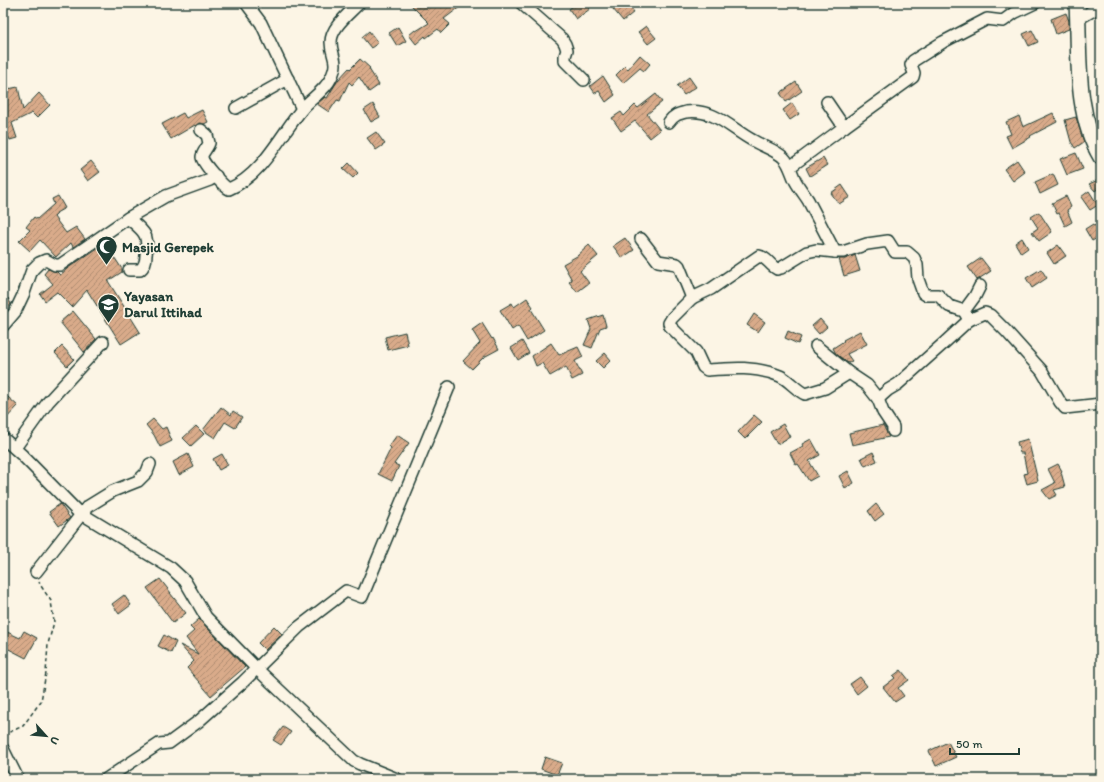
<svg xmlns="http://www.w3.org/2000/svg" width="1104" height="782" viewBox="0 0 1104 782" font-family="Itim,sans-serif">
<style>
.building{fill:url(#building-hatch);stroke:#1f3d34}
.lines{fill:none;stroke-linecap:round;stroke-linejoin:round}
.street-casing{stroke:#1f3d34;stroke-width:14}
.secondary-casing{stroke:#1f3d34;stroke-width:18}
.path{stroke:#1f3d34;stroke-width:1.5;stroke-dasharray:4 3;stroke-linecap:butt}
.street{stroke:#fcf5e5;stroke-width:11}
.secondary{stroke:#fcf5e5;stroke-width:15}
.labels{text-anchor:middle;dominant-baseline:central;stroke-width:3.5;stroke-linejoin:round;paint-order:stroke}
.poi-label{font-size:14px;font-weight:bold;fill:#1f3d34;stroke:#fcf5e5;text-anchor:start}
</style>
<defs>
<pattern id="building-hatch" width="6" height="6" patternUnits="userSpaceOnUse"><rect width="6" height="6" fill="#d9ab8a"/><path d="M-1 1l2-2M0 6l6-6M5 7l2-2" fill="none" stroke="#af8c72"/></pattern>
</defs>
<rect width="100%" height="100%" fill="#fcf5e5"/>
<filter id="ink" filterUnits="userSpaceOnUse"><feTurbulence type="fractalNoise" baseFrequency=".025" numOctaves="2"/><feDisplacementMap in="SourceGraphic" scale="8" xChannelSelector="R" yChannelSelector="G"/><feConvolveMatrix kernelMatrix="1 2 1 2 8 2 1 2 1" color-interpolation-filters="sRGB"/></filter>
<g filter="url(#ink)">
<g class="building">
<path d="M409,3H465L444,19L450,24L441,33L438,29L426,38L425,36L416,44L409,35L415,30L416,31L429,23Z"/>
<path d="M577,3H585L590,9L576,19L569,9Z"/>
<path d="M608,3H627L634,12L623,21Z"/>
<path d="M1066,13L1069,21V29L1056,34L1051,19Z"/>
<path d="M646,26L656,38L648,44L638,32Z"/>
<path d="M398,27L406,41L397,46L389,33Z"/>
<path d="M1032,30L1038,42L1029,46L1023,34Z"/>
<path d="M369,31L378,43L371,48L362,37Z"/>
<path d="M640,55L650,64L644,71L640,68L623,83L616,75L625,66L628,69Z"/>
<path d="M360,59L370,68L369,69L379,85L369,92L359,77L352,85L349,82L340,101L337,100L329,112L317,104L325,97L327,98L338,80L349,68L350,69Z"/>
<path d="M603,76L615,95L606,102L599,91L595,93L590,86Z"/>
<path d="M689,77L696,87L684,95L677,86Z"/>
<path d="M796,82L802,91L786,102L780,93Z"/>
<path d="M18,87L23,110L39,93L50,105L37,118L32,113L12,123L17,138L10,140L7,133H5L3,128V90Z"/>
<path d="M656,94L662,102L647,114L660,130L650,138L635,121L621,131L612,118L621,112L624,116L635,105L638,108Z"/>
<path d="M792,103L799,114L790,120L783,110Z"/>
<path d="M373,104L380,117L371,122L364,110Z"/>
<path d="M202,110L208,122L204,124L199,123L195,126V125L171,139L162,124L183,113L186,118Z"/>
<path d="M1053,113L1057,122L1030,136L1031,137L1012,148L1006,136L1011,134L1006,122L1019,116L1023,127L1025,126Z"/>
<path d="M1076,117L1084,142L1075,148L1071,142L1065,120Z"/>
<path d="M376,132L385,144L376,150L367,138Z"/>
<path d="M1076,153L1083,169L1067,175L1060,159Z"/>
<path d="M823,158L827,165L810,176L806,168Z"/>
<path d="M1017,160L1025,172L1013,181L1004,169Z"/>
<path d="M91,161L100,172L88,181L80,170Z"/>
<path d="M349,163L358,173L353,178L343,169Z"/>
<path d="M1053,174L1058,185L1040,194L1035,182Z"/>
<path d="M1098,180L1101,186L1095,191L1089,184Z"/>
<path d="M842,185L850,197L839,204L831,193Z"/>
<path d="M1089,191L1098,205L1090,210L1081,197Z"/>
<path d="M58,196L65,208L56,213L57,214L54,217L66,233L76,227L85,239L73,247L71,243L56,257L40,240L30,251L19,241L30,230L26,227L34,217L37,219L54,204L52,199Z"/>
<path d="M1066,196L1071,207L1067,210L1072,222L1065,226L1059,213L1057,214L1052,203Z"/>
<path d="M1039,212L1052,232L1039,241L1032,232L1038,228L1031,217Z"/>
<path d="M1101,222V236L1092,241L1085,229L1093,224L1094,226Z"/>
<path d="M625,238L634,250L622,258L613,246Z"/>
<path d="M1022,238L1028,248L1021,253L1015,243Z"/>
<path d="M105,243L122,269V272L108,281L140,332L121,344L87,290L72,307L57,292L45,301L40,294L53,284L44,274L48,269L57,272L60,275L68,268Z"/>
<path d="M589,245L598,256L580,271L589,283L577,292L569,282L572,280L563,264L577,256Z"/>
<path d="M1058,245L1066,256L1054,264L1047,253Z"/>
<path d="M855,255L860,271L844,276L839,259H845Z"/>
<path d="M981,258L991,271L977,280L968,267Z"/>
<path d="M1041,269L1047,278L1032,288L1026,278Z"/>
<path d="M8,298L11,304L3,315V302Z"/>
<path d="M527,298L533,307L531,309L544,330L527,341L518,326L512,330L500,310L512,303L514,307Z"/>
<path d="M73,311L96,339L84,352L60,322Z"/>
<path d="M754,314L765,322L758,332L747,325Z"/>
<path d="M603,315L606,326L600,328L592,348L584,345L591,329L588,320Z"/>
<path d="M820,319L827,327L819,334L812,326Z"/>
<path d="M482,323L492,339L493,338L499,349L484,357L472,369L463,361L480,343L472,330Z"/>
<path d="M788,331L801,337L798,344L785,338Z"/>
<path d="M860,331L867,344L847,354L852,361L848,363L836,354L833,348L844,341L843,340Z"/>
<path d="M405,332L408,345L388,350L385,337Z"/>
<path d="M522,341L529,353L518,360L511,348Z"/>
<path d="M551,343L559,355L578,347L583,357L575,361L582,375L572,380L566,367L550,376L542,363L536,366L532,356Z"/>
<path d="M62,346L74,359L67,366L55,353Z"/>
<path d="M605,353L611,360L603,368L596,361Z"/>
<path d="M8,397L18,406L3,422V402Z"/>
<path d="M221,407L231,415L233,411L242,417L235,428L225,422L215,438L203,430Z"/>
<path d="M754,415L762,422L745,439L738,432Z"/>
<path d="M153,419L162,429L166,427L172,441L160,447L154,435L146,425Z"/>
<path d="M783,424L790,437L777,444L770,432Z"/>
<path d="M883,425L889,437L852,445L849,433Z"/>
<path d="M196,426L204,434L191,446L183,438Z"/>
<path d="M397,435L409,443L394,464L399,466L392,481L378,474L391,448L389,446Z"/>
<path d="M811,439L820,455L809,461L818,476L809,481L798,464L796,465L790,453L803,446L802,444Z"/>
<path d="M1028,439L1038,481L1027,484L1024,474L1027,473L1023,453H1020L1017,442Z"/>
<path d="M873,452L877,461L865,466L861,458Z"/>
<path d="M188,454L194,467L179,475L173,462Z"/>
<path d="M222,454L228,465L219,470L213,459Z"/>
<path d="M1058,464L1062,471L1061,472L1065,487L1054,490L1057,495L1049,499L1042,490L1055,483L1048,469Z"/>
<path d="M848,471L854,483L845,488L839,476Z"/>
<path d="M60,504L70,518L59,526L49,512Z"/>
<path d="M876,504L884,514L875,521L868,511Z"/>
<path d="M160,579L171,593H170L186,613L173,623L147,588Z"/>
<path d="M124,595L131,605L119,614L112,604Z"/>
<path d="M199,619L245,667L211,696L187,668L194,661L180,645L198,654L186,638L194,631L190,627Z"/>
<path d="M274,626L282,634L265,650L258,643Z"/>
<path d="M3,630L20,638L24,631L37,638L26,658L3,646Z"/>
<path d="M164,635L176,642L171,653L158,646Z"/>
<path d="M901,670L909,680L898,688L904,696L895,702L883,687L895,678L893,676Z"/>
<path d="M860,677L867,686L857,694L850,684Z"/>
<path d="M283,727L291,732L281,745L273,740Z"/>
<path d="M948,742L956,757L936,766L929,751Z"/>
<path d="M545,757L562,763L557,775L541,769Z"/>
</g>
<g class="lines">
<defs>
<g id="street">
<path d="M246,3L261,23L302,109"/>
<path d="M521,3L562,39L565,44L567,50L565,56V61L584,80"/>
<path d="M1078,19L1101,6"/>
<path d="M827,102L844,127L913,77L914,73L911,65L913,61L943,42L987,19L1003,21L1014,13L1035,3"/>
<path d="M236,108L288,79"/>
<path d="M669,122C674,115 678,114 686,112C714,108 730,128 752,140C762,146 776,150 784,158C790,164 792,175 796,182C800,189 804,194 808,200C817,217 826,235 835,252H843L867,244L888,241L895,252H907L914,258L917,265L918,279L923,293L926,295H938L949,306L964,311"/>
<path d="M201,130L207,135L209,143C208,147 202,153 202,157C202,163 224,187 229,189C262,175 280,136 302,109C311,98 325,91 331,78C340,60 331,57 331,42C331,27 350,13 359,3"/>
<path d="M790,167L844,127"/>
<path d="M128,218C144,232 149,233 146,255C146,261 145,266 140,270H129"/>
<path d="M641,239L658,261L677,264L679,266L692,298L711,289L759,256C767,257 770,266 777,269L781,268L807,252L816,250L835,252"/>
<path d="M980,286L975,296L964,311L969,320L985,313L990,315L1007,332L1042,371L1060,402L1065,408L1101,404"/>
<path d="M692,298L672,318L669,323L670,326L696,352L703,367L707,370C732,368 756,366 780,376C789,380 796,390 805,394L825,388L849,373L867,385L878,399L883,412L893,427V431"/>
<path d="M3,326L15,312L24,293L32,270L39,263L46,260L55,265H60L128,218L166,196L210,180L216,176"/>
<path d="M816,346L849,373"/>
<path d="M878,399L888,390L898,384L943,344L969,320"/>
<path d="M3,438L22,455L77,511L171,568L185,581L206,617L256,668L354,761L360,764L397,779"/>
<path d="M15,448L48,402L103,342"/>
<path d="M36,572L87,507L113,491L138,481L147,472L150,464"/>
<path d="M3,749L18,779"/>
<path d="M106,779L159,744L169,743L199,721L243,682L299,627L346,591L362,597L449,387"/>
</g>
<path id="secondary" d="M1077,3C1080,53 1074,113 1101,157"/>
</defs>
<use href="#street" class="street-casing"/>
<use href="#secondary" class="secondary-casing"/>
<path class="path" d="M3,735L23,726L41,701L46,673L48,644L54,622L51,601L41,586L39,582"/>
<use href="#street" class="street"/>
<use href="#secondary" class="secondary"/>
</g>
</g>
<defs>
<symbol id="mosque-pin" viewBox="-11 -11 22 30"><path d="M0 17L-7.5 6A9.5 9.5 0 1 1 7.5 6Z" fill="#1f3d34" stroke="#fcf5e5"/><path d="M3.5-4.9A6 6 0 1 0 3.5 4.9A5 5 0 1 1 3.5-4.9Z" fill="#fff"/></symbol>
<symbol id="school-pin" viewBox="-11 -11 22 30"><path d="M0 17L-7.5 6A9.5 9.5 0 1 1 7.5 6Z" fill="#1f3d34" stroke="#fcf5e5"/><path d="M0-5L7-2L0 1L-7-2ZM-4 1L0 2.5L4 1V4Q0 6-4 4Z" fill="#fff"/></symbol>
</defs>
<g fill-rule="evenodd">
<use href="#mosque-pin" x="94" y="234" width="25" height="34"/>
<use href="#school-pin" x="96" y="292" width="25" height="34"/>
</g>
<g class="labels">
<g class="poi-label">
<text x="122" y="247">Masjid Gerepek</text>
<text x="124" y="296">Yayasan<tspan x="124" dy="16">Darul Ittihad</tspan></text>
</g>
</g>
<rect width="1104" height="782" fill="none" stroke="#fcf5e5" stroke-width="16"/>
<rect x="8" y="8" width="1088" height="766" fill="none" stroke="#1f3d34" stroke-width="1.5" filter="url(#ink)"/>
<g transform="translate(46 736) rotate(117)" stroke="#fcf5e5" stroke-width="3" paint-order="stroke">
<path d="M0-3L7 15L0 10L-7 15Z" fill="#1f3d34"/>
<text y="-6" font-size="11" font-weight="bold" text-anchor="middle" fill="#1f3d34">U</text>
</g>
<path d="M950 748v6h69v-6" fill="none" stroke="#1f3d34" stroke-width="2"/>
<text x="956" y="748" font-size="12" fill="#1f3d34" stroke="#fcf5e5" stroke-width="3" paint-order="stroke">50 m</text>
</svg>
